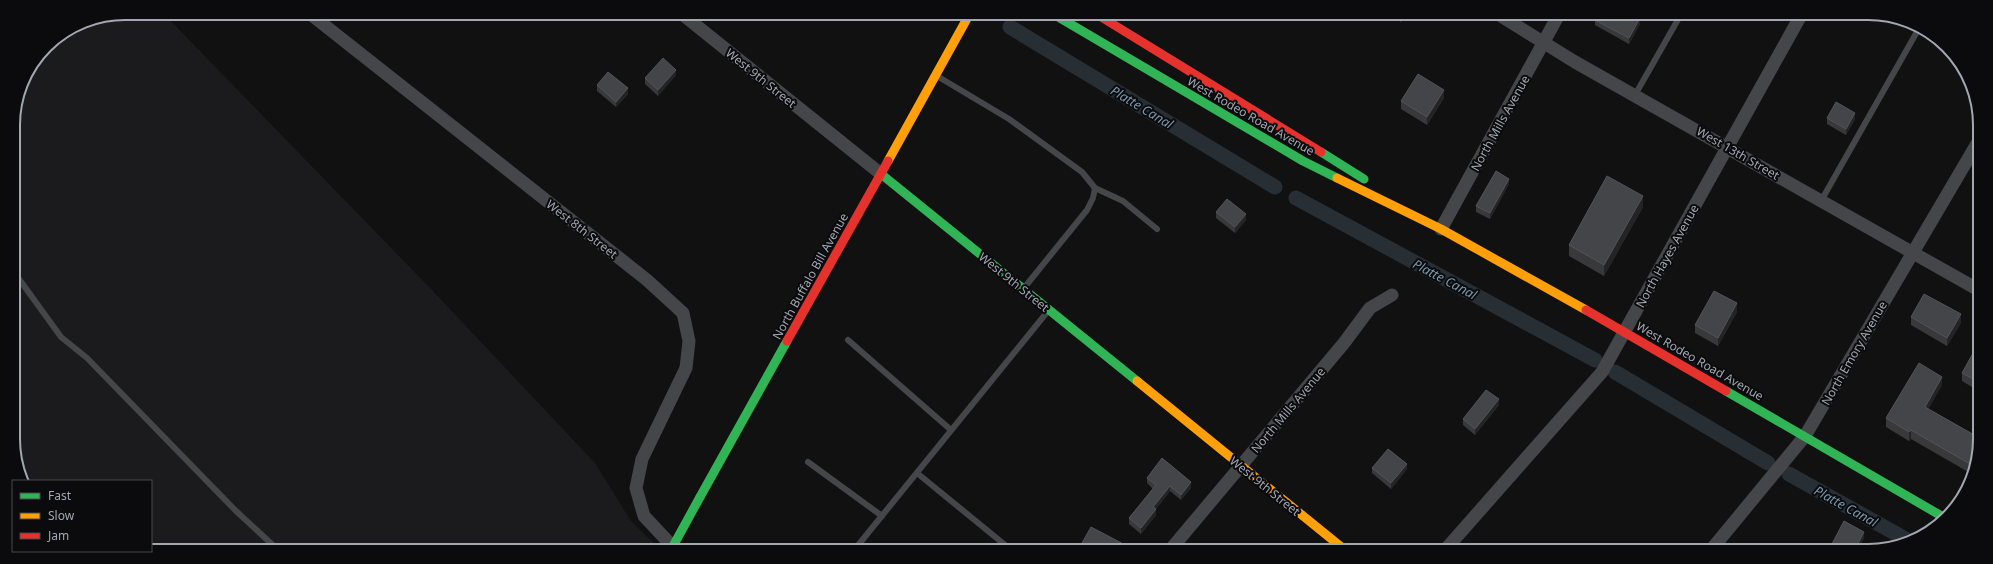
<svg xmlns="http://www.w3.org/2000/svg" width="1993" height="564" viewBox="0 0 1993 564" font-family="'Noto Sans',sans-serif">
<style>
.built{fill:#1b1b1d}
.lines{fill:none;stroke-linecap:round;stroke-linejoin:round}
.canal{stroke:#272e34;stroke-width:15}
.lane{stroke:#45464a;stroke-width:6}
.street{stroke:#45464a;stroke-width:13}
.fast{stroke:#30b455;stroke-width:9}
.slow{stroke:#ff9f0a;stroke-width:9}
.jam{stroke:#e5322d;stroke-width:9}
.fast-bridge{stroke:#30b455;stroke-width:9}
.wall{fill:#39393c}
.shaded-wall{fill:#242425}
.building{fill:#444549;stroke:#535459}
.labels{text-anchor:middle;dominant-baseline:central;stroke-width:4;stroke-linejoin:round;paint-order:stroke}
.street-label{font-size:12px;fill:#a2a7b2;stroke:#0b0b0d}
.water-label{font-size:13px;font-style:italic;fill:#7997ad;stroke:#0b0b0d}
.rim{fill:none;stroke:#a2a7b2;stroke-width:2}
</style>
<rect width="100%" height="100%" fill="#111"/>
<path class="built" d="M125,13H163L431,289L595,463L631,521L659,548L151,547V481H25L15,461L13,118L22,82L46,46L82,21Z"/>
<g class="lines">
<g class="canal">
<path d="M1010,27L1275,187"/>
<path d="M1296,198L1595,360"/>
<path d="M1615,372L1768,463"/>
<path d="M1789,474L1911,542"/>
</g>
<g class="lane">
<path d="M937,76L1009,119L1082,172L1095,188L1123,201L1157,229"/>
<path d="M1635,95L1680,16"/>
<path d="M1821,201L1918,30"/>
<path d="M14,272L61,337L87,358L236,511L276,548"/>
<path d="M1024,288L1087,210L1093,198L1095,188"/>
<path d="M848,340L951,430"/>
<path d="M808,462L882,516"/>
<path d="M917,473L1010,549"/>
<path d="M855,549L1048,311"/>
</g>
<g class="street">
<path d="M309,13L647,280L683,313L689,341L686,368L642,459L636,488L644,516L674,548"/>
<path d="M682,14L881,174"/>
<path d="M1501,16L1575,62L1977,289"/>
<path d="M1441,229L1558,16"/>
<path d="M1171,549L1344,343L1370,308L1392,295"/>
<path d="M1445,550L1602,372L1800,17"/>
<path d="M1711,550L1805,436L1978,142"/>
</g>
<g class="fast">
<path d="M1055,15L1303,161L1337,178"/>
<path d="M1321,152L1364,179"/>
<path d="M881,174L1137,381"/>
<path d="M1726,391L1945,518"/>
<path d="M700,497L787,341"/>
</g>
<g class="slow">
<path d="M888,161L969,15"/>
<path d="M1337,178L1441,229L1586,310"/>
<path d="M1137,381L1345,550"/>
</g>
<g class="jam">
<path d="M1098,15L1321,152"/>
<path d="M1586,310L1726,391"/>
<path d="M787,341L888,161"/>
</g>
<path class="fast-bridge" d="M672,548L700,497"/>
</g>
<g class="wall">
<path d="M1391,16H1404L1401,22Z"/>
<path d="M1595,20L1640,24L1629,44L1595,25Z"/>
<path d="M676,75L658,96L645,84V78Z"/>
<path d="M597,85L628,94L616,107L597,91Z"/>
<path d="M1444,98L1427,125L1401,109V101Z"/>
<path d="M1827,118L1855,119L1846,135L1827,124Z"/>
<path d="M1509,184L1490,219L1476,212V206Z"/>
<path d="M1643,207L1604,276L1569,256V245Z"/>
<path d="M1216,212L1246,220L1235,233L1216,218Z"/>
<path d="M1737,312L1718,346L1695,333V325Z"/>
<path d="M1911,317L1961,323L1947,346L1911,325Z"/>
<path d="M1977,346V390L1962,381V373Z"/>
<path d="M1942,385L1928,409L1976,436L1970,473L1911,439L1909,441L1886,427V418Z"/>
<path d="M1499,405L1475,435L1463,425V419Z"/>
<path d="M1372,468L1407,469L1391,489L1372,473Z"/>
<path d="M1147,478L1191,488L1181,500L1170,491L1156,509V515L1141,534L1129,524V518L1153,489L1147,483Z"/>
<path d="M1864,538L1857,551H1834L1832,550V544Z"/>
<path d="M1082,543L1129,549H1082Z"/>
</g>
<g class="shaded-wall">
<path d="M1401,16H1404L1401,22Z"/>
<path d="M1640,18V24L1629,44V38Z"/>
<path d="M676,70V75L658,96V90Z"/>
<path d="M628,88V94L616,107V102Z"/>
<path d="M1444,90V98L1427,125V117Z"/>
<path d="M1855,113V119L1846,135V129Z"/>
<path d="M1509,179V184L1490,219V213Z"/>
<path d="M1643,196V207L1604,276V265Z"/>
<path d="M1246,214V220L1235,233V227Z"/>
<path d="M1737,303V312L1718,346V338Z"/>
<path d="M1961,314V323L1947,346V338Z"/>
<path d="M1942,377V385L1925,415V407Z"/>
<path d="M1499,399V405L1475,435V429Z"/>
<path d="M1911,430V439L1909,441V432Z"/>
<path d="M1976,454V462L1970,473V464Z"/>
<path d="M1407,464V469L1391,489V483Z"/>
<path d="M1191,482V488L1181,500V495Z"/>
<path d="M1170,486V491L1153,513V507Z"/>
<path d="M1156,509V515L1141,534V528Z"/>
<path d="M1864,532V538L1857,551H1854Z"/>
</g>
<g class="building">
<path d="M1597,16H1636L1640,18L1629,38L1595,20Z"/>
<path d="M663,58L676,70L658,90L645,78Z"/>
<path d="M608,72L628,88L616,102L597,85Z"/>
<path d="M1418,74L1444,90L1427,117L1401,101Z"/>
<path d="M1836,102L1855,113L1846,129L1827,118Z"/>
<path d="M1496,171L1509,179L1490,213L1476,206Z"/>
<path d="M1607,176L1643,196L1604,265L1569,245Z"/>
<path d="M1227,199L1246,214L1235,227L1216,212Z"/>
<path d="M1714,291L1737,303L1718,338L1695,325Z"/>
<path d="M1924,294L1961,314L1947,338L1911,317Z"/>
<path d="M1977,346V381L1962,373Z"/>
<path d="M1919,363L1942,377L1925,407L1976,436V454L1970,464L1911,430L1909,432L1886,418Z"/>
<path d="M1486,390L1499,399L1475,429L1463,419Z"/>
<path d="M1388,449L1407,464L1391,483L1372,468Z"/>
<path d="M1162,458L1191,482L1181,495L1170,486L1153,507L1156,509L1141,528L1129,518L1156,485L1147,478Z"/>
<path d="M1844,521L1864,532L1854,551H1844L1832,544Z"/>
<path d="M1091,527L1129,547L1127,549H1094L1082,543Z"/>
</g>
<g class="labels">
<g class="street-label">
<text transform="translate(761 78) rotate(39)">West 9th Street</text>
<text transform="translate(1251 116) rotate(30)">West Rodeo Road Avenue</text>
<text transform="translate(1500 123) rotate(-61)">North Mills Avenue</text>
<text transform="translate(1738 153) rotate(30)">West 13th Street</text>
<text transform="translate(582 229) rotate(38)">West 8th Street</text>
<text transform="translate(1667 256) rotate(-61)">North Hayes Avenue</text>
<text transform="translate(810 276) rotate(-61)">North Buffalo Bill Avenue</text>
<text transform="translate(1014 282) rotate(39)">West 9th Street</text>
<text transform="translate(1854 353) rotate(-60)">North Emory Avenue</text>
<text transform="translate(1700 361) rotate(30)">West Rodeo Road Avenue</text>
<text transform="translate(1288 410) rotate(-50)">North Mills Avenue</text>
<text transform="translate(1265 486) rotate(39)">West 9th Street</text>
</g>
<g class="water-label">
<text transform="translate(1142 107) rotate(31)">Platte Canal</text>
<text transform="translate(1445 279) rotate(28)">Platte Canal</text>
<text transform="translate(1846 506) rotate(29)">Platte Canal</text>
</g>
</g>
<path d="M0 0H1993V564H0ZM125 20H1868A105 105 0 0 1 1973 125V439A105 105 0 0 1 1868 544H125A105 105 0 0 1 20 439V125A105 105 0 0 1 125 20Z" fill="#0b0b0d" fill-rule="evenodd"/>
<path class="rim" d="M125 20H1868A105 105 0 0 1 1973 125V439A105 105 0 0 1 1868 544H125A105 105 0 0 1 20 439V125A105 105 0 0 1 125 20Z"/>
<rect x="12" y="480" width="140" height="72" fill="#0b0b0d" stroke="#47494f"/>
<rect x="20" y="493" width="20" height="6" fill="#30b455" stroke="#47494f"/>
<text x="48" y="500" font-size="12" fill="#a2a7b2">Fast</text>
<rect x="20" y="513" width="20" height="6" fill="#ff9f0a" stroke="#47494f"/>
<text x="48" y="520" font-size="12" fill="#a2a7b2">Slow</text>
<rect x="20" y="533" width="20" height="6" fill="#e5322d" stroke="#47494f"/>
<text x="48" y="540" font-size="12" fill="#a2a7b2">Jam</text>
</svg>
